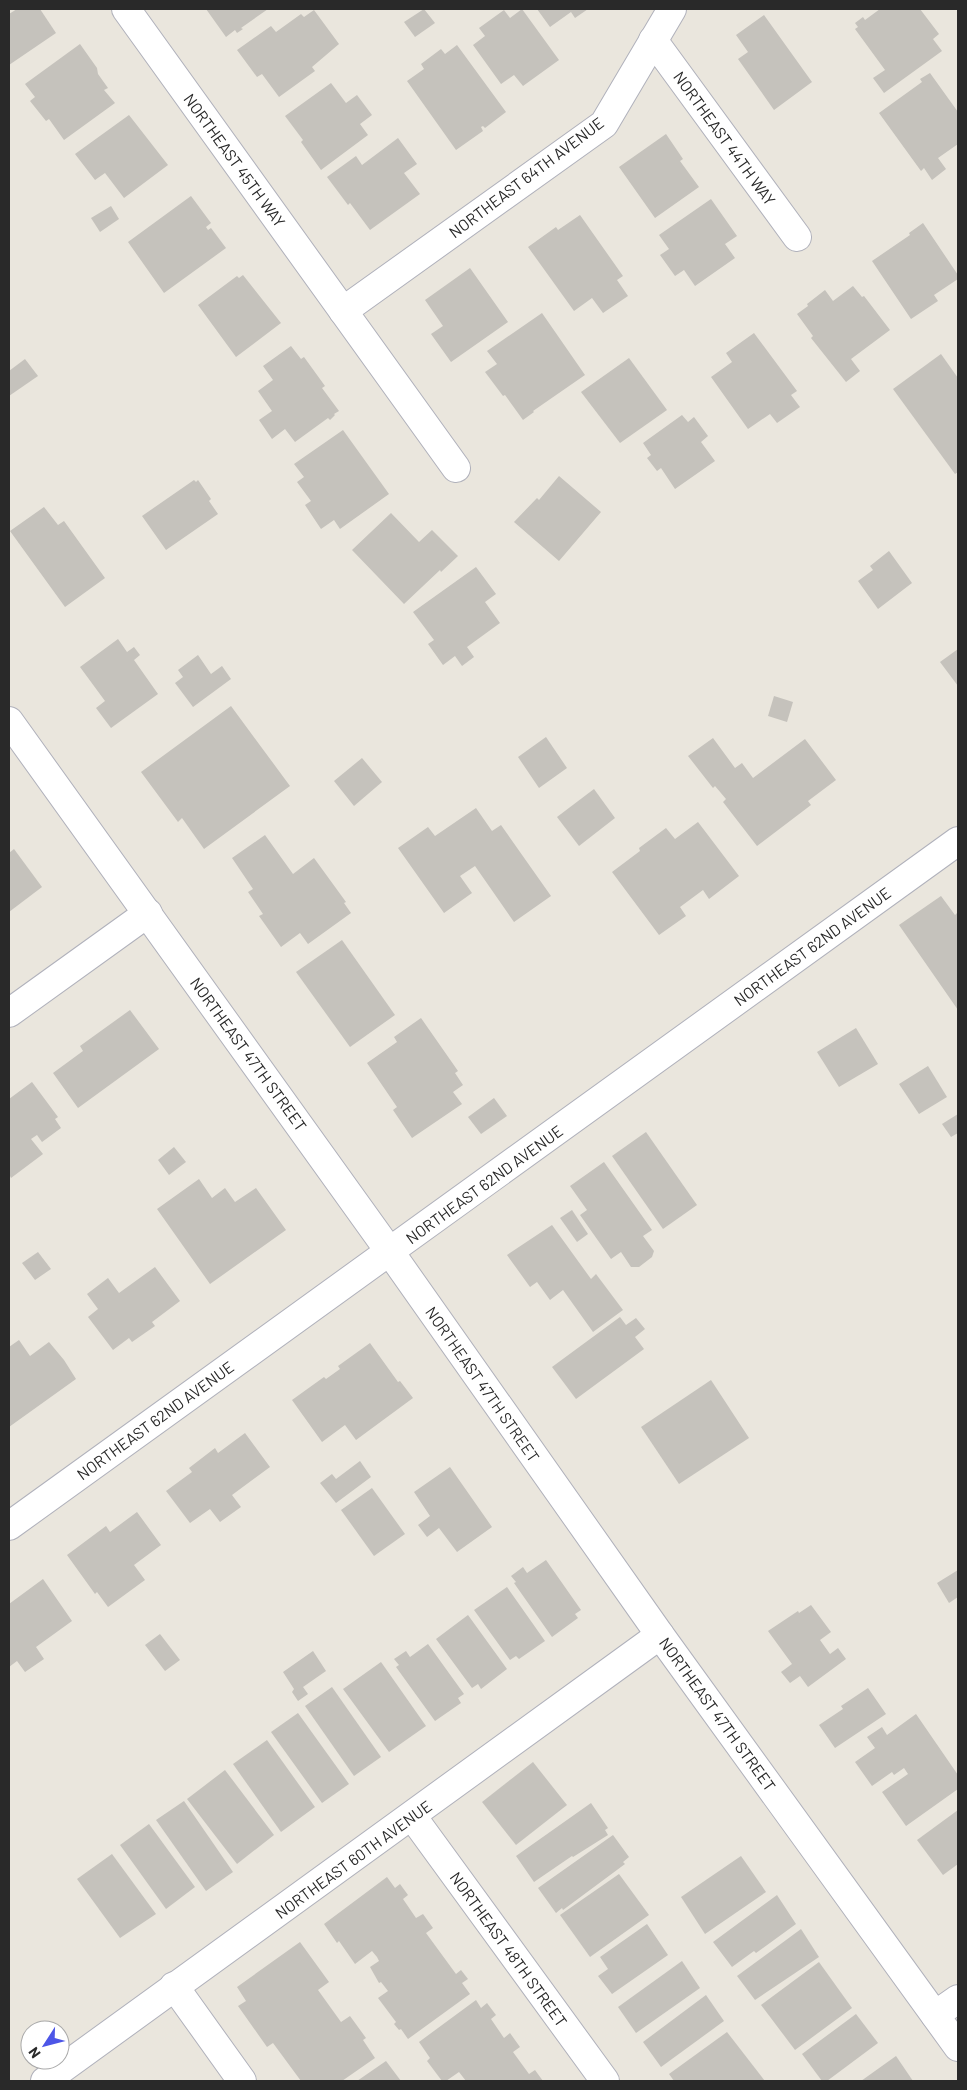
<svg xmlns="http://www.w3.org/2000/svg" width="967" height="2090" viewBox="0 0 967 2090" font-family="Barlow,sans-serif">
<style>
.building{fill:#c5c2bc}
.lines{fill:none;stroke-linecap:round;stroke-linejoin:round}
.minor-casing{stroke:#b0b1bb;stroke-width:30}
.minor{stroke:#fff;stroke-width:28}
.labels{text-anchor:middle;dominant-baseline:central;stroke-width:4;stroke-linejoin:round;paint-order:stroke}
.street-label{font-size:16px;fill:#292929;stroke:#fff}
</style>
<rect width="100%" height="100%" fill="#eae6dd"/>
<g class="building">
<path d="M17,9H40L56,33L9,65V14Z"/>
<path d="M206,9H268L241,28L243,29L237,33L235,30L226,37Z"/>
<path d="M424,9L435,23L415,37L404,22Z"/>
<path d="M522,9L559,60L523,86L514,75L501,84L473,45L485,36L479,28L504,10L510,18Z"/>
<path d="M537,9H588L575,18L571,12L550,27Z"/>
<path d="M880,9H920L939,34L933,39L942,51L884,93L873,78L885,70L855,29L858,27L855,23L863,17L865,20Z"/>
<path d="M314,10L339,44L312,67L315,71L279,97L262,74L257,77L237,50L271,26L276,32L301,14L304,17Z"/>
<path d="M764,15L812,82L774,110L738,59L748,52L736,35Z"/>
<path d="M80,44L97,68L98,74L108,88L104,90L115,103L64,140L49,119L46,121L30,101L35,97L25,84Z"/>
<path d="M457,45L506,112L485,128L483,126L481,127L483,131L456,150L407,81L424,69L421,64L441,49L445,54Z"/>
<path d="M930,73L958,112V144L938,158L946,169L932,180L924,168L921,171L879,113L922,82L920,79Z"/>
<path d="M331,83L346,103L357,95L372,115L360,124L368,135L321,170L301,142L303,140L285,116Z"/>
<path d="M129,115L168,165L124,198L105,173L95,180L75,154Z"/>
<path d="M666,134L683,159L680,161L699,187L655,218L619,167Z"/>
<path d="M398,138L417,164L404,173L420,194L370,230L350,203L348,205L327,177L356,156L362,165Z"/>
<path d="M191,196L211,223L206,227L208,230L211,228L226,248L164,293L128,242Z"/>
<path d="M711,199L737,236L725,244L735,258L695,286L684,270L675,276L660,255L669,249L659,235Z"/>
<path d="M111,206L119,219L100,232L91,218Z"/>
<path d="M580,215L623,276L617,280L628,296L603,313L592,298L574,311L528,247L556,227L558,230Z"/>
<path d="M923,223L958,275V279L934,295L938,301L911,319L872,261L910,235L909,233Z"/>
<path d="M470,268L508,322L451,362L431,334L443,326L425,300Z"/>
<path d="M243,275L281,323L236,357L198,305L237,276L239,278Z"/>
<path d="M853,286L862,297L864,296L890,330L851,359L860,371L846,382L811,338L813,336L797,314L808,306L807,304L825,290L833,301Z"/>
<path d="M542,313L585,375L533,411L534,412L523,420L505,395L503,396L485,372L497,364L487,351Z"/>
<path d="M754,333L797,391L791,395L800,407L777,423L770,414L748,429L711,377L732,362L726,353Z"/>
<path d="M291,346L301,359L304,357L325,386L322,388L339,411L334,414L335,415L330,420L328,418L295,442L285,429L272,439L259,420L272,411L258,391L273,380L263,366Z"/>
<path d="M941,354L958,378V472L955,474L893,389Z"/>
<path d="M629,358L667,410L620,443L581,392Z"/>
<path d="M25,359L38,376L9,396V371Z"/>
<path d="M682,415L688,422L694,417L708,436L701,442L715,461L675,489L661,468L657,471L647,458L651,455L643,443Z"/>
<path d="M343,430L389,494L340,529L334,520L321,529L305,505L311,501L297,482L304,477L294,464Z"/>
<path d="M559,476L601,512L559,561L514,522L537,498L539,500Z"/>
<path d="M194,480L196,482L198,480L211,499L209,501L218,514L166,550L142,516Z"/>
<path d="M44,507L58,525L64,521L105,578L65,607L10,531Z"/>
<path d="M391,513L419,542L432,530L458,556L441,572L440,570L404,604L352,550Z"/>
<path d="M889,551L912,583L878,609L858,581L873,570L870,566Z"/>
<path d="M476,567L496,594L485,602L500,623L467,647L474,657L462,666L455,656L443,665L428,644L434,640L413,612Z"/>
<path d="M118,639L127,652L134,647L140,655L134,660L158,694L111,728L96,708L105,701L80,667Z"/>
<path d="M958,649V686L940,662Z"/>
<path d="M198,655L211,674L222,666L231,679L193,707L175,683L183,677L178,670Z"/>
<path d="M774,696L793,702L787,722L768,716Z"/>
<path d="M231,706L290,786L204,849L182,818L178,822L141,772Z"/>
<path d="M546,737L567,768L539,788L518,757Z"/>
<path d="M713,738L735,768L742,763L753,778L805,739L836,780L808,801L811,805L757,846L723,802L726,799L715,786L713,788L688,756Z"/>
<path d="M362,758L382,782L354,806L334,781Z"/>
<path d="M594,789L615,818L579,846L557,817Z"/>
<path d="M476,808L492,831L501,825L551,896L514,922L475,866L460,876L472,893L444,913L398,848L428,827L435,836Z"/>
<path d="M698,822L739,876L709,899L703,890L680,907L686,916L659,935L612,872L640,851L639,848L666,828L675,839Z"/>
<path d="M265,835L293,874L314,858L346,902L344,903L351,913L308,944L300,933L281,947L259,916L263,914L248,892L253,889L232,858Z"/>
<path d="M14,849L42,887L9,912V853Z"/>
<path d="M941,896L955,915L958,912V1010L899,925Z"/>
<path d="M342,940L395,1015L350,1047L296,972Z"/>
<path d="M130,1010L159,1049L78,1108L53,1073L83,1051L80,1046Z"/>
<path d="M421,1018L458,1071L455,1073L463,1085L453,1092L462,1104L412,1138L393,1110L397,1107L367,1063L397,1042L394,1037Z"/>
<path d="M856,1028L878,1064L839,1087L817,1052Z"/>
<path d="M928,1066L947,1097L919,1114L899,1084Z"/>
<path d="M32,1082L58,1117L55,1119L61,1128L42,1142L37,1135L31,1139L43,1154L11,1178L9,1174V1099Z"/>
<path d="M494,1098L507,1116L481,1134L468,1117Z"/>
<path d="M958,1114V1133L951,1137L942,1124Z"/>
<path d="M646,1132L697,1205L663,1229L612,1156Z"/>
<path d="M174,1147L186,1162L169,1175L158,1160Z"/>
<path d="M604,1162L652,1230L643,1236L654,1251L652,1257L639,1267H631L621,1252L611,1259L580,1215L587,1210L570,1186Z"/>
<path d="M199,1179L212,1198L225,1188L235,1202L256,1188L286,1230L210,1284L157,1209Z"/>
<path d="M572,1210L588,1234L577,1242L560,1218Z"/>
<path d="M552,1225L591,1279L596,1274L623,1310L593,1332L563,1290L550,1300L537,1282L530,1287L507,1255Z"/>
<path d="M38,1252L51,1269L35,1280L22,1263Z"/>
<path d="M155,1267L180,1301L152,1322L155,1326L132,1342L129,1338L113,1350L88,1317L98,1309L87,1294L108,1278L119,1293Z"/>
<path d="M620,1317L626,1325L636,1318L645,1329L635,1337L644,1349L576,1399L552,1367Z"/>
<path d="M19,1340L30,1356L49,1342L64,1360L76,1379L9,1427V1347Z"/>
<path d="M370,1343L398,1382L400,1381L413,1398L356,1440L345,1425L322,1442L292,1400L324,1377L326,1379L340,1369L338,1366Z"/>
<path d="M711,1380L749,1438L679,1484L641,1427Z"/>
<path d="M245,1433L270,1467L232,1495L241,1507L220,1522L210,1509L190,1523L166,1491L192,1472L189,1468L215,1448L218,1453Z"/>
<path d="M360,1461L371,1477L336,1503L320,1483L332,1474L336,1479Z"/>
<path d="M450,1467L492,1527L457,1552L439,1528L427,1537L418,1525L430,1516L414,1492Z"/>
<path d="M372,1488L405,1534L374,1556L341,1510Z"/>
<path d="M137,1512L161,1545L134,1565L145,1580L108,1607L97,1592L95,1594L67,1555L106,1526L110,1532Z"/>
<path d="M546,1560L581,1610L575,1614L578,1618L552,1637L514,1583L516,1582L511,1576L523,1567L527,1573Z"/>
<path d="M958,1570V1597L949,1603L937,1583Z"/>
<path d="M43,1579L72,1621L36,1647L44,1659L25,1672L17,1661L9,1667V1604Z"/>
<path d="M507,1587L545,1641L519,1659L516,1656L510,1660L474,1610Z"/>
<path d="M811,1605L831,1632L820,1640L830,1654L838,1648L846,1659L808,1687L800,1676L790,1683L781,1672L792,1664L768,1631L798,1611L799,1613Z"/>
<path d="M468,1615L507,1669L481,1689L478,1684L472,1688L436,1639Z"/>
<path d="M160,1634L180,1660L165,1671L145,1645Z"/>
<path d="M428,1644L464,1694L458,1698L461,1703L435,1721L396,1667L399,1665L394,1659L406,1651L410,1657Z"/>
<path d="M313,1651L326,1671L303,1687L308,1694L298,1701L292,1692L294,1689L283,1672Z"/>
<path d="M381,1662L426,1726L389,1752L343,1689Z"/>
<path d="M332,1687L381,1757L354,1776L305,1706Z"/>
<path d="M868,1688L886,1714L835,1748L819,1725L843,1709L841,1706Z"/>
<path d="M298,1713L349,1784L322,1803L271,1732Z"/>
<path d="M916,1714L958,1775V1789L906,1826L882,1792L908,1774L904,1768L894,1775L892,1772L872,1786L855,1762L875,1748L867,1737L882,1727L887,1735Z"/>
<path d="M267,1740L315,1807L281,1832L233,1764Z"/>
<path d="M533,1762L567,1805L516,1845L482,1802Z"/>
<path d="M225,1770L274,1835L237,1864L187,1799Z"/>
<path d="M184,1801L233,1872L206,1891L156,1820Z"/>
<path d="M591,1803L608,1828L605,1830L608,1835L573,1857L572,1856L534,1882L516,1856Z"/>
<path d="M958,1810V1864L943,1875L917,1840Z"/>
<path d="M149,1824L195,1887L166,1909L120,1845Z"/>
<path d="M613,1835L629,1857L623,1862L625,1864L563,1910L562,1908L556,1913L538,1888Z"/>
<path d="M112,1854L156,1914L120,1938L77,1879Z"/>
<path d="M741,1856L766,1892L705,1934L681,1897Z"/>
<path d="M619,1874L649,1915L590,1957L560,1915Z"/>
<path d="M387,1877L395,1888L400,1884L408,1895L403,1899L416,1918L423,1914L433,1928L426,1933L456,1974L461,1970L468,1979L462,1983L470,1994L408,2039L401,2029L399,2030L394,2024L396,2022L378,1998L388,1991L381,1982L379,1983L370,1967L379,1961L377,1957L372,1951L355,1964L339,1941L337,1943L324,1924Z"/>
<path d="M777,1895L796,1924L756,1953L754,1951L732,1967L713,1942Z"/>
<path d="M647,1924L668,1955L612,1994L598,1976L608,1969L600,1957Z"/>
<path d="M801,1929L819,1957L755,2000L737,1976Z"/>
<path d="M300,1942L329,1982L318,1990L341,2022L350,2016L366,2038L363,2040L375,2058L342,2081H301L273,2043L267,2047L238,2006L246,2001L237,1987Z"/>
<path d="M682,1961L700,1988L636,2033L618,2007Z"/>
<path d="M819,1962L852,2008L795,2050L761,2005Z"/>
<path d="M706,1995L724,2021L661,2067L643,2042Z"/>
<path d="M476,2000L481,2008L487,2003L496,2015L491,2019L504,2038L510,2033L520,2047L513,2052L529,2074L535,2070L543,2081H466L459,2072L446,2081H442L427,2061L430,2058L419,2042Z"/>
<path d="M856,2014L878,2043L827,2081H822L802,2054Z"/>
<path d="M727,2032L765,2081H674L669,2074Z"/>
<path d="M896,2056L913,2081H861Z"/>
<path d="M386,2061L401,2081H357Z"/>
</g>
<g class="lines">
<defs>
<g id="minor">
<path d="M126,9L456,468"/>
<path d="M653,40L797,237"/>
<path d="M343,311L604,124L672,9"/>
<path d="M9,721L390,1252L660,1635L958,2047"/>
<path d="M9,1013L148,913"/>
<path d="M9,1526L958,841"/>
<path d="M412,1816L605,2081"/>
<path d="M174,1986L242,2081"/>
<path d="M935,2015L958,1999"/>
<path d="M45,2081L660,1635"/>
</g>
</defs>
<use href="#minor" class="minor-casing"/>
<use href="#minor" class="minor"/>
</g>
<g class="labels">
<g class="street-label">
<text transform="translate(725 138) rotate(54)">NORTHEAST 44TH WAY</text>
<text transform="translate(235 160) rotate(54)">NORTHEAST 45TH WAY</text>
<text transform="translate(526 177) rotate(-37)">NORTHEAST 64TH AVENUE</text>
<text transform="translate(812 946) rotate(-36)">NORTHEAST 62ND AVENUE</text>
<text transform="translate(249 1054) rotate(54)">NORTHEAST 47TH STREET</text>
<text transform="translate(484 1184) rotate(-36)">NORTHEAST 62ND AVENUE</text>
<text transform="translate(483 1384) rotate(55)">NORTHEAST 47TH STREET</text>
<text transform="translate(155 1420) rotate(-36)">NORTHEAST 62ND AVENUE</text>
<text transform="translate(718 1714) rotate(54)">NORTHEAST 47TH STREET</text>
<text transform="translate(353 1859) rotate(-36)">NORTHEAST 60TH AVENUE</text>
<text transform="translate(509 1949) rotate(54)">NORTHEAST 48TH STREET</text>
</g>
</g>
<rect width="967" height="2090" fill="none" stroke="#292929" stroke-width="20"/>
<g transform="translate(45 2045) rotate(234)"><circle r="24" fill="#ffffff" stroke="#a9a9a9"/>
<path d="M0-4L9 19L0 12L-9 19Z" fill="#4d56e7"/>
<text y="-8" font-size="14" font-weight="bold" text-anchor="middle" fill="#292929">N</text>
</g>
</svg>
